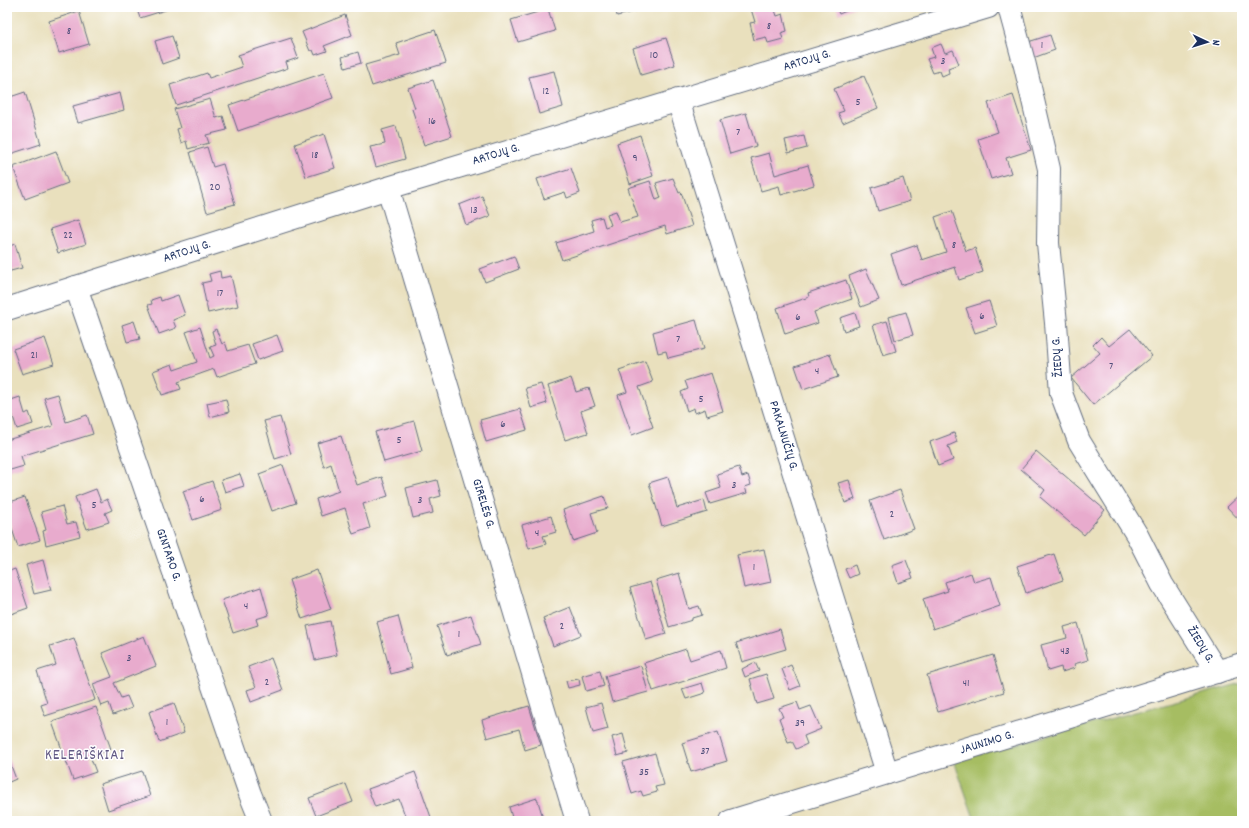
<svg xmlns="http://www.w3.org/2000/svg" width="1249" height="828" viewBox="0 0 1249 828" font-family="Dekko,sans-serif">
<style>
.green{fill:#a6bd62;stroke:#607660}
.building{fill:#e8abcd}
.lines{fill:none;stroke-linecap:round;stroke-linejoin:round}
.street-casing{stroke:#636d7f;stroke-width:24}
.street{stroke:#fff;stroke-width:22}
.labels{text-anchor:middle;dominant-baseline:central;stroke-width:3;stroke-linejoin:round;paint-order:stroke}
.number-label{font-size:11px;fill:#4e4e7a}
.street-label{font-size:13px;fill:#1b2f5e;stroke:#fff}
.quarter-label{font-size:15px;letter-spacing:1px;fill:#635a85;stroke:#fff}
</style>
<rect width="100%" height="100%" fill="#fff"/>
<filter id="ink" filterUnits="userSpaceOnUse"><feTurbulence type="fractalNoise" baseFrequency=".025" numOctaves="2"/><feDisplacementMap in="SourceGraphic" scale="8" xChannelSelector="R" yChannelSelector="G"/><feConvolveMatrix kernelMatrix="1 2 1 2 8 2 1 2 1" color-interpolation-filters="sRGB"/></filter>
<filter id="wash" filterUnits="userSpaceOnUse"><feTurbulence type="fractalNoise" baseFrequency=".012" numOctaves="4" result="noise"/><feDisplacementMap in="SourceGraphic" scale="16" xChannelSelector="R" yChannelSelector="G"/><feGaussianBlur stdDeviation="0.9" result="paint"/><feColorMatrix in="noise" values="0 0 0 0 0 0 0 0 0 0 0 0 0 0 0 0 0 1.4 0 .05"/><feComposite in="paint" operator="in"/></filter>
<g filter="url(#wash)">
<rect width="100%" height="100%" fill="#e9e0bd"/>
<path class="green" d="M1242,683V821H975L954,761Z"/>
<g id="blocks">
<g class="building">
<path d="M136,7H171L172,8L140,18Z"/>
<path d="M615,7H649V8L617,16Z"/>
<path d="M757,7H774L777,16L783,14L787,31L781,33L783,39L768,43L766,37L754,40L750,23L755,22L751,9Z"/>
<path d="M836,7H856L839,14Z"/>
<path d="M548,9L555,31L518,42L511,20Z"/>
<path d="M79,11L89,44L59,53L49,21Z"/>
<path d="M345,15L352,35L324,46L327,51L315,55L313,50L310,51L302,32Z"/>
<path d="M435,30L446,63L372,86L365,65L400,55L396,43Z"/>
<path d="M1050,35L1055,50L1033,58L1028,42Z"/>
<path d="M172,36L179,58L162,64L155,41Z"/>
<path d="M291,38L298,58L286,62L288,68L176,105L170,85L207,73L209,78L242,67L238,55Z"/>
<path d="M666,38L675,65L641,75L633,48Z"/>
<path d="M941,44L945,53L953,50L959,64L948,68L949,73L942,76L940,71L933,73L927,59L934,57L931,48Z"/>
<path d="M358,52L361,63L345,68L342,57Z"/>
<path d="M554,71L563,107L539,114L529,77Z"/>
<path d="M324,73L333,98L238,131L229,105Z"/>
<path d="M864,76L878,108L843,123L838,113L844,111L834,89Z"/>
<path d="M433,80L452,136L424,145L412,109L415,108L408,88Z"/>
<path d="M25,92L41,144L7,155V125L11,124L7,111V98Z"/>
<path d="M120,93L124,110L78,123L73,106Z"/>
<path d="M1013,95L1031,150L1006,158L1011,173L991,179L978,139L998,132L988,103Z"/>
<path d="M210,99L216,118L223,116L227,130L206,135L209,143L188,149L186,141L181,143L177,129L180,128L174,109Z"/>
<path d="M746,113L756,146L730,154L720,120Z"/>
<path d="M396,126L405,159L376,167L370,147L385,144L382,130Z"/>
<path d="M324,134L335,168L306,177L295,144Z"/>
<path d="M640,135L653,176L630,184L617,143Z"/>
<path d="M804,136L807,148L788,153L785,140Z"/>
<path d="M207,147L213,167L223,164L235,204L207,212L190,152Z"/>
<path d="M56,151L68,183L25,199L13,167Z"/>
<path d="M769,153L775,175L808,165L814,185L781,195L779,186L761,191L751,158Z"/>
<path d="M571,168L580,193L567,198L565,192L544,199L537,179Z"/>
<path d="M673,178L679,193L681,192L692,226L667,234L665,226L562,260L556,243L594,231L591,220L602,217L605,227L611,225L607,214L616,211L620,222L638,217L628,188L650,181L656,200L661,198L656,183Z"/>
<path d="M903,178L910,201L878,211L871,188Z"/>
<path d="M482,196L490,216L466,225L459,205Z"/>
<path d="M952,211L966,251L975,248L983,272L959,280L955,267L901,285L891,254L917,245L922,260L946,252L935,217Z"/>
<path d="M78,220L86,244L58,253L50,229Z"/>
<path d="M15,244L22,268L7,272V247Z"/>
<path d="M514,256L519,269L485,282L480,269Z"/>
<path d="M866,269L879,300L861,307L849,276Z"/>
<path d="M220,271L221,278L231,276L238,306L208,313L202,283L211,281L209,274Z"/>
<path d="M846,280L852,299L814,312L818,323L785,334L777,308L809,297L808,293Z"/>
<path d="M178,295L185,315L173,320L176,328L159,334L148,305L152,304L151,300L160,297L161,301Z"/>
<path d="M989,301L997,326L975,333L966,308Z"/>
<path d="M906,312L913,335L895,340L889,317Z"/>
<path d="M855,313L859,326L844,331L840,318Z"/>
<path d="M696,320L704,349L668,358L666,351L658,353L653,332Z"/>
<path d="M134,321L140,339L127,342L122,325Z"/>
<path d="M887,321L896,351L883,355L873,325Z"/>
<path d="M200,327L210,358L214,356L210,347L216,345L212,331L216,329L222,344L225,342L228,351L248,345L255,364L217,377L214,369L178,382L181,389L162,395L153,371L172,364L174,370L197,362L186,332Z"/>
<path d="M1130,329L1152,356L1093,405L1071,378L1100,353L1093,345L1101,337L1109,346Z"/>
<path d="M277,335L283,351L258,360L252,344Z"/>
<path d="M45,338L54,364L22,374L13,349Z"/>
<path d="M830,354L838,377L803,389L795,366Z"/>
<path d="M645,361L653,382L639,387L653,427L632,435L618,395L627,392L619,370Z"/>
<path d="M711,373L723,411L707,416L705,409L695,413L694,408L687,411L681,392L688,389L685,381Z"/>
<path d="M571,378L576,392L589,388L595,406L581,411L588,433L565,440L548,386Z"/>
<path d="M541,384L547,403L531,408L525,388Z"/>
<path d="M58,394L66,422L87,415L93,434L21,456L24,466L7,471V440L53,426L44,398Z"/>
<path d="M20,397L25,414L29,412L33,424L17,429L8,401Z"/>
<path d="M226,399L229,412L210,417L207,403Z"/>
<path d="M520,409L527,430L486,442L480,420Z"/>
<path d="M280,417L291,454L275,459L264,421Z"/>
<path d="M414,421L422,451L384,462L375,432Z"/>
<path d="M954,433L957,442L948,446L953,460L938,466L930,442Z"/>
<path d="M341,436L357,485L382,477L388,496L363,504L370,528L353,534L345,508L321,516L316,499L339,491L331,464L324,467L317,443Z"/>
<path d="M1036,451L1105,510L1084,535L1040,497L1045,490L1021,469Z"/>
<path d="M283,465L296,503L272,511L259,474Z"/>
<path d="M739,467L742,477L748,475L751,485L745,487L747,493L710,504L706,493L721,488L717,474Z"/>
<path d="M240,474L244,486L225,492L221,480Z"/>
<path d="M668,477L677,508L704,500L707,512L662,526L649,483Z"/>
<path d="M437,480L441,496L430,499L433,513L413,518L406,488Z"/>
<path d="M849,480L855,499L845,503L838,483Z"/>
<path d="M212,481L222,510L193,520L183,491Z"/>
<path d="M96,489L101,502L107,499L112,510L105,513L109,522L87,529L75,497Z"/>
<path d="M900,490L914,529L884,540L870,501Z"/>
<path d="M1242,493V523L1227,507Z"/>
<path d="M604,496L608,508L591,513L597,533L573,541L563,510Z"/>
<path d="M25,497L40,540L18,547L7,514V503Z"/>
<path d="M62,506L67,524L76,522L80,536L46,545L43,531L46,530L41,512Z"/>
<path d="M551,516L556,532L543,536L546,544L529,549L522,525Z"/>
<path d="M764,549L771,582L744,588L737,555Z"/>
<path d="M1054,554L1063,580L1026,593L1017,566Z"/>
<path d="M43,560L51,590L34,594L26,565Z"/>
<path d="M906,560L913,578L898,583L892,565Z"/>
<path d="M855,565L858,574L849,578L845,569Z"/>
<path d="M15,569L28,608L8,615L7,610V572Z"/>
<path d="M317,570L331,609L302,619L289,580Z"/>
<path d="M679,573L689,609L699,606L702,615L692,618V620L669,627L656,580Z"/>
<path d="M971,573L974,582L991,577L1000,606L933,629L923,599L948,591L945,582Z"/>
<path d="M650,582L666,634L646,640L630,588Z"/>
<path d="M261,587L269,615L256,619L258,625L233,633L222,600Z"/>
<path d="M570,607L581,635L553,646L543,618Z"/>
<path d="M471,615L481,644L447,655L437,626Z"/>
<path d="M398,616L412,668L391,674L377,622Z"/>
<path d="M330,621L337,655L315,660L307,626Z"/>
<path d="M1078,623L1088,660L1074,664L1075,668L1062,672L1061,667L1048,671L1041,645L1067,638L1064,627Z"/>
<path d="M780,629L786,649L742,662L736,643Z"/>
<path d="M144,636L156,666L114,683L121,698L127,696L132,708L113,715L109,703L101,706L93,684L112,677L102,653Z"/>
<path d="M74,638L95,700L45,716L41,705L47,703L37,671L56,665L50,646Z"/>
<path d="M686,649L690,660L721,650L726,668L653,691L644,663Z"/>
<path d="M993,655L1004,692L938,712L927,675Z"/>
<path d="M271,658L283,690L251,702L247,690L256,687L248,667Z"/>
<path d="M755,662L759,671L745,677L742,669Z"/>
<path d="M791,665L800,686L790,690L782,669Z"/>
<path d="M641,666L648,692L612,702L605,676Z"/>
<path d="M600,671L604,686L586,691L582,676Z"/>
<path d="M766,674L774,699L757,704L750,679Z"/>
<path d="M579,679L580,685L568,688L566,681Z"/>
<path d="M702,683L705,693L686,699L682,689Z"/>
<path d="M797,702L800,710L811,706L821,729L804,736L807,744L796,749L792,741L788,742L779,718L783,717L779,708Z"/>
<path d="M174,703L184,733L159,742L149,712Z"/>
<path d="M601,703L608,729L593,733L586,707Z"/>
<path d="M529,706L541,745L525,750L519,729L487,738L482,720Z"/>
<path d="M96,707L111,749L90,756L96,772L73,780L52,722Z"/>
<path d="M718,732L727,761L691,772L682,743Z"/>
<path d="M623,734L628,753L617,756L612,737Z"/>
<path d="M655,753L664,785L655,787L657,792L643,796L641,791L632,794L623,762Z"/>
<path d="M7,755L16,779L7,783Z"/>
<path d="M142,771L150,796L108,810L100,784Z"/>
<path d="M415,772L432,820L407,821L399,799L375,807L368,789Z"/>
<path d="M346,784L353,802L316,816L309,798Z"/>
<path d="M537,798L544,821H513L509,807Z"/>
</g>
</g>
</g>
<g filter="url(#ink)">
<use href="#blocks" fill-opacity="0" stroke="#636d7f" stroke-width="1"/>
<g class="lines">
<defs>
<g id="street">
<path d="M1009,7L1025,66L1049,169L1048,243L1056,323L1061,393L1079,441L1137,535L1162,584L1217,672"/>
<path d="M678,100L887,773"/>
<path d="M388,188L577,821"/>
<path d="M76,287L250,794L261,821"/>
<path d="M7,309L388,188L988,7"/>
<path d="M731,821L1242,664"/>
</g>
</defs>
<use href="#street" class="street-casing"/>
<use href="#street" class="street"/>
</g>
</g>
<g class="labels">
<g class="number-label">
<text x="769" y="27">8</text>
<text x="69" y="32">8</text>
<text x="1042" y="46">1</text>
<text x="654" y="56">10</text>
<text x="943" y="62">3</text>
<text x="546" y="92">12</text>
<text x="858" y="103">5</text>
<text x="432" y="122">16</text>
<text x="738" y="133">7</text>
<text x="315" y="156">18</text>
<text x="635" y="159">9</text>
<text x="215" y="188">20</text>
<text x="474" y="211">13</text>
<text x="68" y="236">22</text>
<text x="954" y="246">8</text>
<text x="220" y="294">17</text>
<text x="982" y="317">6</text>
<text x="798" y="318">6</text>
<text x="678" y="340">7</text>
<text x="34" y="356">21</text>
<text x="1111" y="367">7</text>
<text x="817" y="372">4</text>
<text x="701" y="400">5</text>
<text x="503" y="425">6</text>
<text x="399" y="441">5</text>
<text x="734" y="486">3</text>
<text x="202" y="500">6</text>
<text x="420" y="501">3</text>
<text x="94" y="506">5</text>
<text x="892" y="515">2</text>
<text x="537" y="534">4</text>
<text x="754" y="568">1</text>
<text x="246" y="607">4</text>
<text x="562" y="627">2</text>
<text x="459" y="635">1</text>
<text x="1065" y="652">43</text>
<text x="129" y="659">3</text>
<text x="267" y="683">2</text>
<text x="966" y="684">41</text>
<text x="167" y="723">1</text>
<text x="800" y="724">39</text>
<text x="705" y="752">37</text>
<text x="644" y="773">35</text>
</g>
<g class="street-label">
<text transform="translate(807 61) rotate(-17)">ARTOJŲ G.</text>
<text transform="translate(496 155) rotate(-17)">ARTOJŲ G.</text>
<text transform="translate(187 252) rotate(-18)">ARTOJŲ G.</text>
<text transform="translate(1058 357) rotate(-94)">ŽIEDŲ G.</text>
<text transform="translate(783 436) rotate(73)">PAKALNUČIŲ G.</text>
<text transform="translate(483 504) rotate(73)">GIRELĖS G.</text>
<text transform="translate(168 555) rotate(71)">GINTARO G.</text>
<text transform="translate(1200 645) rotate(58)">ŽIEDŲ G.</text>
<text transform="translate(987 743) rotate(-17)">JAUNIMO G.</text>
</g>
<g class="quarter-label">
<text x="85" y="756">KELERIŠKIAI</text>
</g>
</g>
<rect width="1249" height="828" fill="none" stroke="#fff" stroke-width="24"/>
<g transform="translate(1207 42) rotate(94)" stroke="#ffffff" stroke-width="3" paint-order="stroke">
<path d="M0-3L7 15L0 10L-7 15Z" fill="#1b2f5e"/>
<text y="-6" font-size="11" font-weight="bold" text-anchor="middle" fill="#1b2f5e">N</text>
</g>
</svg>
